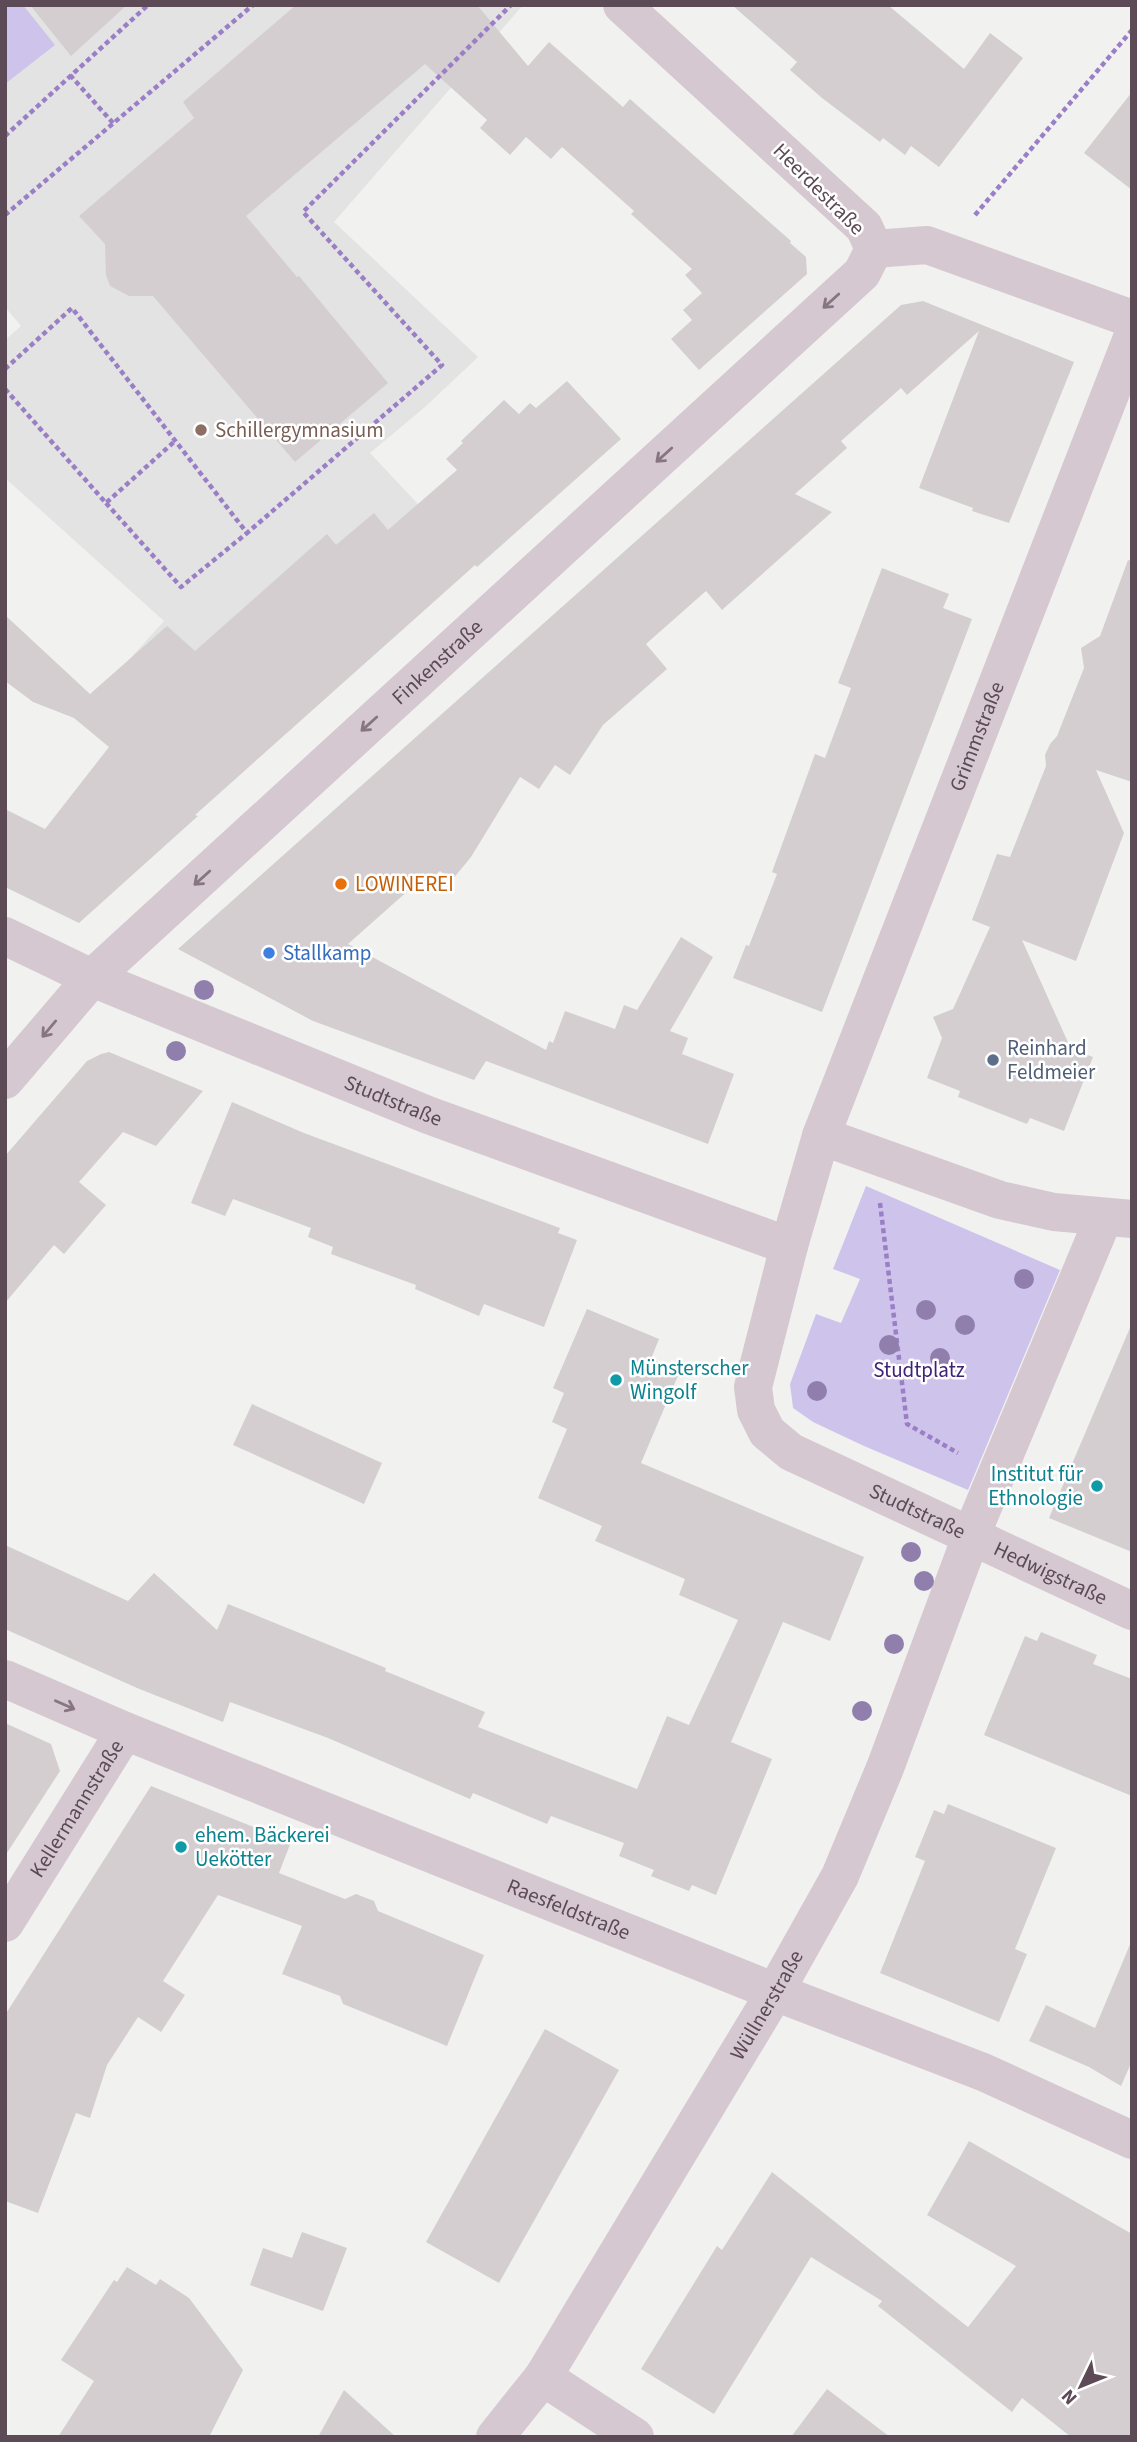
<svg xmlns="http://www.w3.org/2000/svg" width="1137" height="2442" viewBox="0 0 1137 2442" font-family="'Source Sans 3',sans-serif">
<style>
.education{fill:#e2e3e2}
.green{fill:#cec4eb}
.building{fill:#d4ced0}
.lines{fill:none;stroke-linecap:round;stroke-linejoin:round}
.path{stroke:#9a7fc6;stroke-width:4.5;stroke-dasharray:5 3.5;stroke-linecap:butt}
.minor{stroke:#d6c8d1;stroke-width:38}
.tree{fill:#907fad}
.oneway{stroke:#877681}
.education-dot{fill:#8d6e63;stroke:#fff;stroke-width:2.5}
.food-dot{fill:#e8710a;stroke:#fff;stroke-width:2.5}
.shop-dot{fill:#3f7fe0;stroke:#fff;stroke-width:2.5}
.service-dot{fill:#5c6f8a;stroke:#fff;stroke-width:2.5}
.culture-dot{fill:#0f9aa8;stroke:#fff;stroke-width:2.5}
.labels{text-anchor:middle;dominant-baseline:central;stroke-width:5;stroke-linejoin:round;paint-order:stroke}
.street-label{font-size:21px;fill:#5c4a56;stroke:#fff}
.education-label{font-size:21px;fill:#785e54;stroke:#fff;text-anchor:start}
.food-label{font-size:21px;fill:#c56008;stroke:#fff;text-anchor:start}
.shop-label{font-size:21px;fill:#366cbe;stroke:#fff;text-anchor:start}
.service-label{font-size:21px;fill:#4e5e75;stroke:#fff;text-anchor:start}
.culture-label{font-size:21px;fill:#0d838f;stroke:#fff;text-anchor:start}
.park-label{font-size:21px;fill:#402177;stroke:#fff}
</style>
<rect width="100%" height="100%" fill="#f1f2f0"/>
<path class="education" d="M5,5H523L334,222L478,357L425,407L370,453L475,565L195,815L126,663L164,621L5,478V340L21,326L5,307Z"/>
<g class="green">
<path d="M5,5H23L55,45L5,84Z"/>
<path d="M866,1186L1060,1270L968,1490L864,1446L813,1422L793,1408L790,1384L816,1314L841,1323L860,1279L833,1269Z"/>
</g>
<g class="building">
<path d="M30,5H127L71,56Z"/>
<path d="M296,5H477L528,66L549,42L623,107L630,99L791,241L790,243L806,257L807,274L699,370L671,339L692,320L683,310L702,293L685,275L692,269L631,214L634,211L562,147L551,159L526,137L510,155L480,128L487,120L425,64L246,216L297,277L299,276L388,383L295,462L153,296H129L110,286L106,275L105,244L79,216L194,118L183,102Z"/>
<path d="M732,5H888L964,69L990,33L1023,58L939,167L911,146L905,155L883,138L880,142L822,98L790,70L797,62Z"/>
<path d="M1132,92V190L1084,153Z"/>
<path d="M923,301L1074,362L1009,523L972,511L973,508L919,488L979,331L907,395L901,388L841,441L847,448L795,494L832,512L722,610L706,591L646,644L667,669L603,725L570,775L555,765L539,789L520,777L471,857L452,880L440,871L423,885L419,881L348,944L546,1050L549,1041L553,1043L565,1011L615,1029L624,1005L637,1010L681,937L713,957L670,1031L688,1038L682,1054L734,1074L708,1144L486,1061L474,1080L313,1021L178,949L901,305Z"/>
<path d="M567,381L621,439L477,567L475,565L195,815L198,816L79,923L5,887V809L45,829L109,747L74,718L33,702L5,681V615L90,694L167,626L195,651L327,534L336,545L374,513L388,530L457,470L446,459L463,443L461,441L504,400L519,414L530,403L536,408Z"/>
<path d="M1128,560L1132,561V782L1096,770L1124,833L1076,961L1022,940L1071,1049L1093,1057L1064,1131L1030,1118L1027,1124L958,1097L960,1091L927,1078L942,1038L933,1017L953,1009L990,927L972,920L997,854L1010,857L1046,766L1045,755L1050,744L1057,736L1084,668L1081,648L1100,636Z"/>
<path d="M882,568L949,594L943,608L972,619L822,1012L733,978L746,945L749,946L777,874L772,872L815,754L825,758L851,688L838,683Z"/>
<path d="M109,1052L203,1091L156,1146L123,1132L79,1182L106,1205L64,1254L54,1245L5,1303V1156L87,1061L101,1054Z"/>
<path d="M232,1102L304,1133L560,1228L558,1233L577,1240L544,1327L484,1304L479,1316L415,1289L416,1285L331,1254L333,1247L308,1237L311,1228L233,1199L225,1216L191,1203Z"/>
<path d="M587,1309L659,1339L651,1359L680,1371L641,1463L864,1557L830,1641L783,1622L731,1742L772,1759L716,1895L692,1885L689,1891L651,1876L654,1870L619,1856L624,1843L551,1816L547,1824L473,1793L470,1799L328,1738L230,1702L223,1722L137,1688L5,1629V1545L128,1601L154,1573L217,1630L228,1604L386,1668L385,1671L485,1712L478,1727L637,1789L667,1716L689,1725L738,1620L679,1595L685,1579L595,1541L602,1526L538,1498L567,1429L552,1422L564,1393L553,1388Z"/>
<path d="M1132,1323V1552L1049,1518Z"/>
<path d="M252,1404L382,1463L364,1504L233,1445Z"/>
<path d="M1041,1632L1097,1655L1093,1664L1132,1679V1796L984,1735L1025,1636L1037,1641Z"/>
<path d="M5,1723L51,1744L60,1771L5,1856Z"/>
<path d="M151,1786L291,1842L279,1873L345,1899L356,1894L374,1901L378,1911L484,1955L447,2046L343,2004L340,1996L282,1974L302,1926L218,1895L163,1981L185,1995L161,2032L138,2017L107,2065L90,2118L76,2113L38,2213L5,2201V2015Z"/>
<path d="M948,1804L1056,1848L1015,1949L1027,1954L999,2022L880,1973L925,1861L915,1857L934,1810L944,1814Z"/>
<path d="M1131,1942L1132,2061L1121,2086L1089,2067L1029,2041L1046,2005L1095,2028Z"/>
<path d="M545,2029L619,2070L499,2283L426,2242Z"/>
<path d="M969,2141L1132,2234V2437H1071L1022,2398L1012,2412L878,2306L882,2301L811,2257L714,2414L641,2369L717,2246L722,2250L772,2172L968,2327L1016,2266L927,2215Z"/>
<path d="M302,2232L347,2248L323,2311L250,2285L263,2248L292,2258Z"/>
<path d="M127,2267L156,2285L160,2279L189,2298L243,2370L209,2437H58L94,2381L61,2360L114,2280L117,2282Z"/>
<path d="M827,2389L890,2437H791Z"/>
<path d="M344,2390L396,2437H318Z"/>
</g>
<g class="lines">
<g class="path">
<path d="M70,75L113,123"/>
<path d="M5,136L148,5"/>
<path d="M5,215L253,5"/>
<path d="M975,215L1132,30"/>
<path d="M5,369L72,308L247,533L442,365L303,212L511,5"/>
<path d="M5,389L106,503L175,441"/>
<path d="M106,503L181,587L247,533"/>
<path d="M880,1203L907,1424L958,1453"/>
</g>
<g class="minor">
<path d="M622,5L864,227L874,249"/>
<path d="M874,249L927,245L1132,319"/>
<path id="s1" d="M5,936L92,978L428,1115L789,1246L821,1136L1000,1200L1054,1212L1132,1219"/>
<path id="s2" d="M5,1080L92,978L862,273L874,249"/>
<path id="s3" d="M821,1136L1132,338"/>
<path id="s4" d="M789,1246L753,1387L756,1410L767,1432L791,1452L1132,1611"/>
<path id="s5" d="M5,1679L125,1731L775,1992L983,2072L1132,2140"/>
<path id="s6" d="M5,1923L125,1731"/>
<path d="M543,2377L635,2437"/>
<path id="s7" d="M495,2437L543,2377L775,1992L840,1876L885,1768L975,1526L1104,1217"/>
</g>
</g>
<g class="tree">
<circle cx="204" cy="990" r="10"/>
<circle cx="176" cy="1051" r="10"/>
<circle cx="1024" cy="1279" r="10"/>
<circle cx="926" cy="1310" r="10"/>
<circle cx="965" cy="1325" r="10"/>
<circle cx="889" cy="1345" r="10"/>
<circle cx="940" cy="1358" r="10"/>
<circle cx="817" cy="1391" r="10"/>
<circle cx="911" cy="1552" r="10"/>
<circle cx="924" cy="1581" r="10"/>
<circle cx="894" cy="1644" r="10"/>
<circle cx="862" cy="1711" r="10"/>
</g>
<defs><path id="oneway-shaft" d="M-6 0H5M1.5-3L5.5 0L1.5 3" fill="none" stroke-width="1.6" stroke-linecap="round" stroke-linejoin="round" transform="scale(1.75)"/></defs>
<g class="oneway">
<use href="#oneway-shaft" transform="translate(831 301) rotate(138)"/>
<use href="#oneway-shaft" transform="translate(664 455) rotate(138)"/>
<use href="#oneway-shaft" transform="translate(369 724) rotate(138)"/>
<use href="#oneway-shaft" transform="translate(202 878) rotate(138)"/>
<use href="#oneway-shaft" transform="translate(49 1029) rotate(130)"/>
<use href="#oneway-shaft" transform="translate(65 1705) rotate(24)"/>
</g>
<circle class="education-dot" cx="201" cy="430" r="7"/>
<circle class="food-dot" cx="341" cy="884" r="7"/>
<circle class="shop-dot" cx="269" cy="953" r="7"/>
<circle class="service-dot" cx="993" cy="1060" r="7"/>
<g class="culture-dot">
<circle cx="616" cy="1380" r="7"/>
<circle cx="1097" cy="1486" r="7"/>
<circle cx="181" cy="1847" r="7"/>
</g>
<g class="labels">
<g class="street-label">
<text transform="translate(819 189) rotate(45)">Heerdestraße</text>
<text stroke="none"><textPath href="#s2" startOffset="602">Finkenstraße</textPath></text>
<text stroke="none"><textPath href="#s3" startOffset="429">Grimmstraße</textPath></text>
<text stroke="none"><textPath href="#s1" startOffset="422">Studtstraße</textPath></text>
<text stroke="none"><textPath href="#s4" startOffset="364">Studtstraße</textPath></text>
<text stroke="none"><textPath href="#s4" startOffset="511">Hedwigstraße</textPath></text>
<text stroke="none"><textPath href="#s6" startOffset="135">Kellermannstraße</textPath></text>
<text stroke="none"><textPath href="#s5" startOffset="609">Raesfeldstraße</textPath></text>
<text stroke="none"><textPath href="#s7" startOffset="511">Wüllnerstraße</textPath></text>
</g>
<g class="education-label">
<text x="215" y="430">Schillergymnasium</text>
</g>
<g class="food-label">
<text x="355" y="884">LOWINEREI</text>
</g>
<g class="shop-label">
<text x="283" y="953">Stallkamp</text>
</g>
<g class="service-label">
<text x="1007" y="1048">Reinhard<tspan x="1007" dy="24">Feldmeier</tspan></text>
</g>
<g class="culture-label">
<text x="630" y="1368">Münsterscher<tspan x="630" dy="24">Wingolf</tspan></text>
<text x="1083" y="1474" text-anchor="end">Institut für<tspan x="1083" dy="24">Ethnologie</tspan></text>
<text x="195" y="1835">ehem. Bäckerei<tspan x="195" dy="24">Uekötter</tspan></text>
</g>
<g class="park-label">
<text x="919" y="1370">Studtplatz</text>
</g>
</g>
<rect width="1137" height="2442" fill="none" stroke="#5c4a56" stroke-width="14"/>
<g transform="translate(1081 2386) rotate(227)" stroke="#ffffff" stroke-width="5" paint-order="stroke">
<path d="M0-5L12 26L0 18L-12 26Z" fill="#5c4a56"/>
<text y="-10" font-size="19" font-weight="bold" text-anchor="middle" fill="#5c4a56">N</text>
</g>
</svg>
